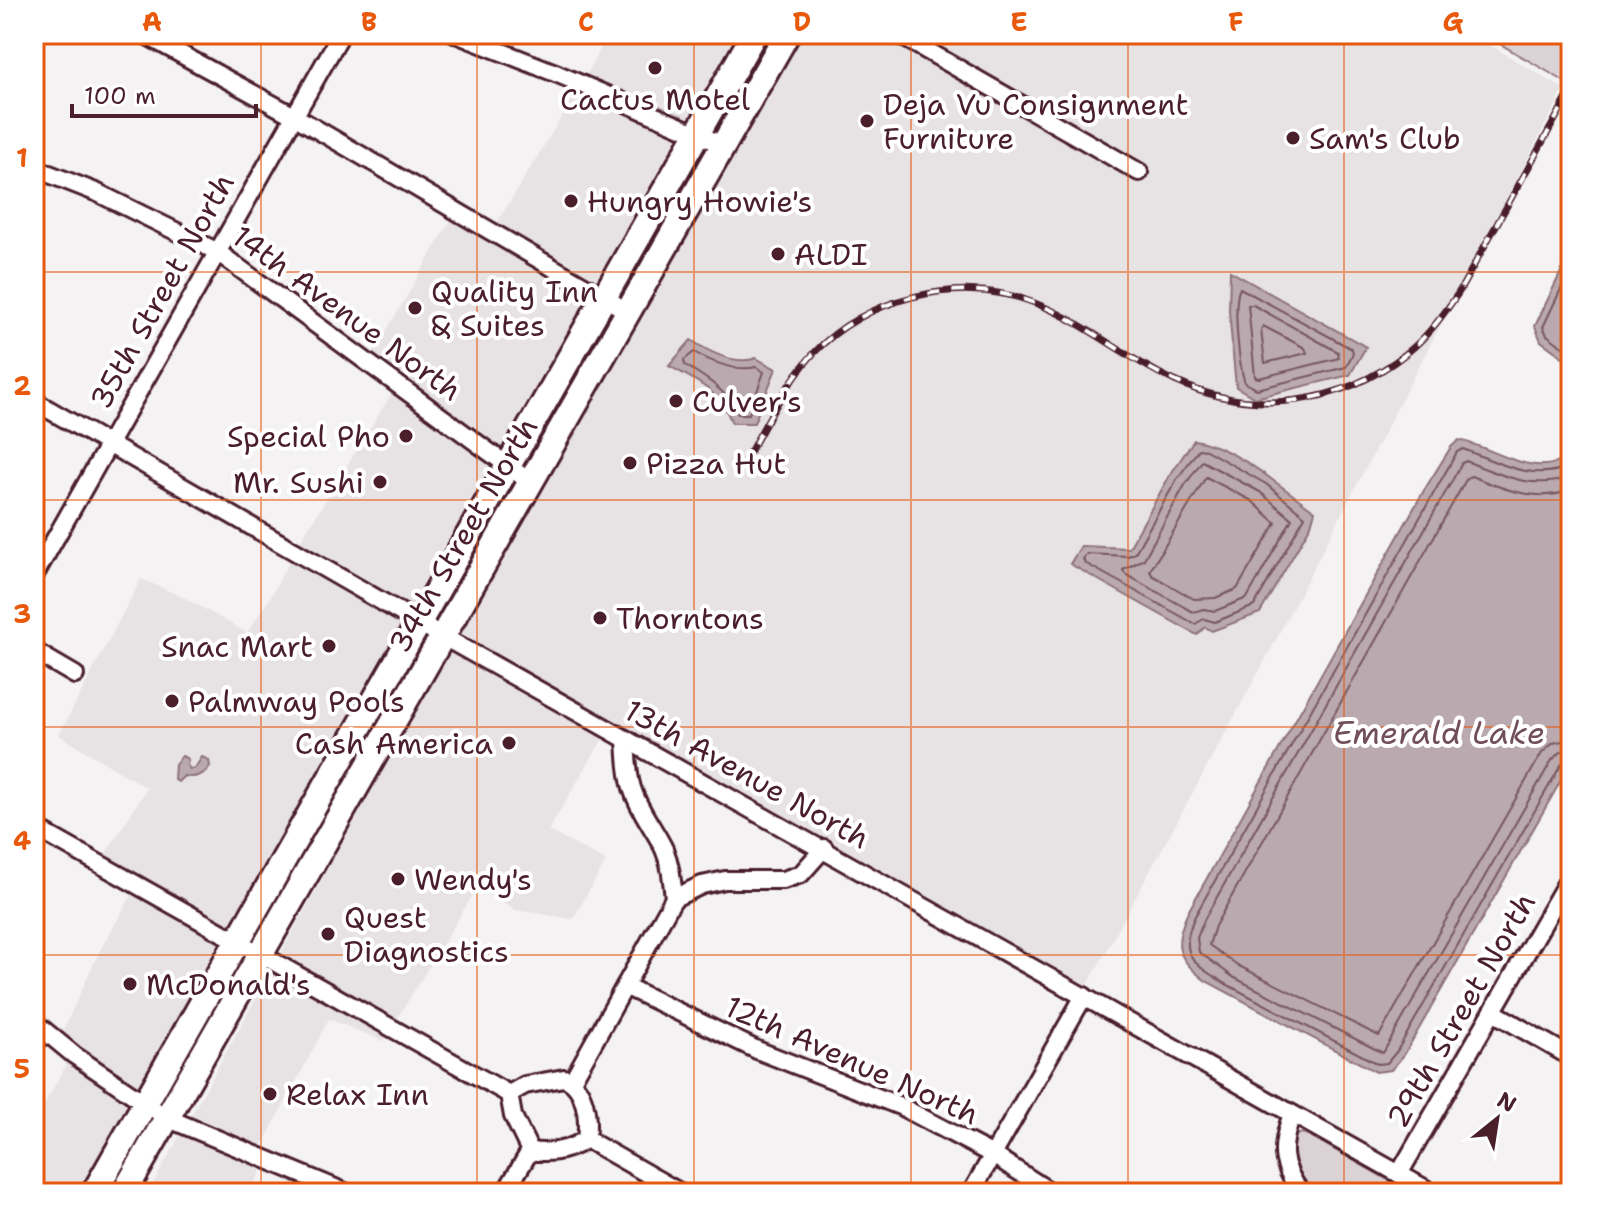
<svg xmlns="http://www.w3.org/2000/svg" width="1605" height="1227" viewBox="0 0 1605 1227" font-family="'Shantell Sans',sans-serif">
<style>
.built{fill:#e7e2e3;fill-rule:evenodd}
.green{fill:#dbd2d5;stroke:#927880;stroke-width:2}
.water{fill:#baa9ae;stroke:#8d727a;stroke-width:2}
.lines{fill:none;stroke-linecap:round;stroke-linejoin:round}
.shore{stroke:#77565f;stroke-width:2}
.minor-casing{stroke:#4a1f2b;stroke-width:22}
.highway-casing{stroke:#4a1f2b;stroke-width:30}
.minor{stroke:#fff;stroke-width:16}
.highway{stroke:#fff;stroke-width:24}
.rail-casing{stroke:#4a1f2b;stroke-width:7}
.rail{stroke:#fff;stroke-width:4;stroke-dasharray:12;stroke-linecap:butt}
.grid{fill:none;stroke:#e8590c;stroke-width:2;stroke-opacity:0.55}
.poi-dot{fill:#4a1f2b;stroke:#fff;stroke-width:3}
.labels{text-anchor:middle;dominant-baseline:central;stroke-width:8;stroke-linejoin:round;paint-order:stroke}
.poi-label{font-size:30px;fill:#4a1f2b;stroke:#fff;text-anchor:start}
.street-label{font-size:30px;fill:#4a1f2b;stroke:#fff}
.water-label{font-size:32px;font-style:italic;fill:#714f59;stroke:#fff}
.neatline{fill:none;stroke:#e8590c;stroke-width:3}
.grid-label{font-size:26px;text-anchor:middle;font-weight:bold;fill:#e8590c}
</style>
<rect width="100%" height="100%" fill="#f4f2f2"/>
<filter id="ink" filterUnits="userSpaceOnUse"><feTurbulence type="fractalNoise" baseFrequency=".0125" numOctaves="2"/><feDisplacementMap in="SourceGraphic" scale="16" xChannelSelector="R" yChannelSelector="G"/><feConvolveMatrix kernelMatrix="1 2 1 2 8 2 1 2 1" color-interpolation-filters="sRGB"/></filter>
<g filter="url(#ink)">
<g class="built">
<path d="M608,34H747L695,125L585,78Z"/>
<path d="M794,34H883L1140,181L1147,168L913,34H1471L1564,89L1263,664L1086,988L824,839L633,734V731L628,732L457,636ZM691,340L706,350L748,361L725,405L705,386L669,366ZM1271,478L1279,486L1197,635L1081,546L1129,548Z"/>
<path d="M578,90L688,138L601,288L495,226Z"/>
<path d="M452,218L485,240L487,238L594,301L506,454L372,356Z"/>
<path d="M394,390L499,467L416,613L298,545Z"/>
<path d="M291,558L409,625L233,931L103,858L147,788L59,735L141,579L183,597L247,633L269,600Z"/>
<path d="M450,649L605,735L548,831L606,861L573,919L515,910L477,888L395,1022L279,957Z"/>
<path d="M134,891L226,944L141,1093L61,1035L100,950Z"/>
<path d="M272,970L387,1034L383,1041L329,1019L261,1148L189,1119Z"/>
<path d="M61,1054L134,1105L84,1193H34V1122L66,1066Z"/>
<path d="M182,1132L264,1165L250,1193H148Z"/>
</g>
<g class="green">
<path d="M1483,34H1571V81L1569,84Z"/>
<path d="M1302,1133L1310,1136L1411,1193H1310C1298,1177 1288,1157 1293,1136Z"/>
</g>
<g class="water">
<path d="M1571,251V363L1541,341L1535,326Z"/>
<path d="M1230,271L1366,347L1350,375L1255,398L1236,387L1229,311Z"/>
<path d="M691,340C707,351 736,366 756,358L776,369L754,423H732C720,391 697,381 669,366Z"/>
<path d="M1194,440C1234,446 1282,488 1315,511L1311,525L1260,613L1212,631L1205,627L1197,635L1070,564L1081,546L1129,548L1170,475Z"/>
<path d="M1459,440C1496,448 1533,481 1571,456V763L1404,1055L1391,1070L1376,1072L1206,981C1177,959 1172,946 1188,912L1423,492L1451,447Z"/>
<path d="M182,756L188,759L187,765L190,769L195,768L202,757L209,760L210,766C205,775 194,779 184,776L178,782L174,779L175,765Z"/>
</g>
<g class="lines">
<g class="shore">
<path d="M1571,268L1543,327L1547,335L1571,353"/>
<path d="M1240,288L1352,349L1353,353L1346,367L1257,389L1245,383C1239,365 1232,304 1240,288Z"/>
<path d="M1248,305H1253L1338,352L1339,358L1259,378L1255,377Z"/>
<path d="M1263,326L1305,348L1307,353L1265,363L1261,330Z"/>
<path d="M694,352C710,362 738,372 756,367L764,372L749,414H738C726,390 708,379 685,365L684,360Z"/>
<path d="M1199,449L1206,450L1266,484L1305,516L1254,606L1215,622L1204,619L1195,624L1085,563L1083,559L1087,554L1128,556L1135,553L1177,479Z"/>
<path d="M1202,461L1260,492L1292,519L1247,598L1215,611L1204,609L1193,612L1125,574L1123,570L1144,559L1185,485Z"/>
<path d="M1571,465C1534,484 1498,462 1463,449L1457,452L1195,916C1176,956 1196,966 1228,985L1378,1064L1387,1063L1397,1051L1561,765L1571,761"/>
<path d="M1206,477L1252,501L1276,523L1237,589L1215,598L1194,599L1152,575L1150,571Z"/>
<path d="M1571,477C1534,491 1501,475 1466,461L1462,463L1204,920L1197,938L1199,952L1233,977L1383,1053L1552,760L1561,752L1571,751"/>
<path d="M1571,490C1537,503 1503,489 1471,476L1467,478L1215,926L1209,945L1239,966L1379,1036L1542,753L1553,743L1571,739"/>
</g>
<defs>
<g id="minor">
<path d="M144,34L294,116L627,311"/>
<path d="M456,34L558,74L723,145"/>
<path d="M898,34L1139,172"/>
<path d="M34,168L98,193L216,251L530,482"/>
<path d="M34,401L419,623L1433,1193"/>
<path d="M34,576L341,34"/>
<path d="M34,651L75,675"/>
<path d="M34,827L509,1094"/>
<path d="M674,898L702,885L725,880H783L801,874L824,848"/>
<path d="M625,986L757,1050L900,1106L993,1155L1052,1193"/>
<path d="M1493,1012L1571,1057"/>
<path d="M34,1022L74,1055L167,1118L347,1193"/>
<path d="M564,1078C586,1086 589,1119 586,1139C569,1151 550,1154 530,1151L513,1116L509,1094L525,1085Z"/>
<path d="M572,1081L674,898C672,881 671,865 664,849C654,828 639,811 632,788C627,772 627,755 626,739"/>
<path d="M1292,1114C1280,1148 1280,1163 1301,1193"/>
<path d="M586,1139L681,1193"/>
<path d="M1399,1174L1571,875"/>
<path d="M505,1193L530,1151"/>
<path d="M971,1193L1084,996"/>
</g>
<g id="highway">
<path d="M94,1193L754,34"/>
<path d="M124,1193L787,34"/>
</g>
</defs>
<use href="#minor" class="minor-casing"/>
<use href="#highway" class="highway-casing"/>
<use href="#minor" class="minor"/>
<use href="#highway" class="highway"/>
<defs>
<path id="rail" d="M743,465C764,427 784,386 814,353C865,298 956,276 1026,300C1077,316 1126,359 1175,381C1253,417 1341,406 1408,352C1428,336 1444,314 1459,292L1571,91"/>
</defs>
<use href="#rail" class="rail-casing"/>
<use href="#rail" class="rail"/>
</g>
</g>
<path class="grid" d="M261,34V1193M477,34V1193M694,34V1193M911,34V1193M1128,34V1193M1344,34V1193M34,272H1571M34,500H1571M34,727H1571M34,955H1571"/>
<g class="poi-dot">
<circle cx="655" cy="68" r="8"/>
<circle cx="867" cy="121" r="8"/>
<circle cx="1293" cy="138" r="8"/>
<circle cx="571" cy="201" r="8"/>
<circle cx="778" cy="254" r="8"/>
<circle cx="415" cy="308" r="8"/>
<circle cx="676" cy="401" r="8"/>
<circle cx="406" cy="436" r="8"/>
<circle cx="630" cy="463" r="8"/>
<circle cx="380" cy="482" r="8"/>
<circle cx="600" cy="618" r="8"/>
<circle cx="329" cy="646" r="8"/>
<circle cx="172" cy="701" r="8"/>
<circle cx="509" cy="743" r="8"/>
<circle cx="398" cy="879" r="8"/>
<circle cx="328" cy="934" r="8"/>
<circle cx="130" cy="984" r="8"/>
<circle cx="270" cy="1094" r="8"/>
</g>
<g class="labels">
<g class="poi-label">
<text x="655" y="99" text-anchor="middle">Cactus Motel</text>
<text x="883" y="104">Deja Vu Consignment<tspan x="883" dy="34">Furniture</tspan></text>
<text x="1309" y="138">Sam's Club</text>
<text x="587" y="201">Hungry Howie's</text>
<text x="794" y="254">ALDI</text>
<text x="431" y="291">Quality Inn<tspan x="431" dy="34">&amp; Suites</tspan></text>
<text x="692" y="401">Culver's</text>
<text x="390" y="436" text-anchor="end">Special Pho</text>
<text x="646" y="463">Pizza Hut</text>
<text x="364" y="482" text-anchor="end">Mr. Sushi</text>
<text x="616" y="618">Thorntons</text>
<text x="313" y="646" text-anchor="end">Snac Mart</text>
<text x="188" y="701">Palmway Pools</text>
<text x="493" y="743" text-anchor="end">Cash America</text>
<text x="414" y="879">Wendy's</text>
<text x="344" y="917">Quest<tspan x="344" dy="34">Diagnostics</tspan></text>
<text x="146" y="984">McDonald's</text>
<text x="286" y="1094">Relax Inn</text>
</g>
<g class="street-label">
<text transform="translate(162 291) rotate(-61)">35th Street North</text>
<text transform="translate(347 313) rotate(36)">14th Avenue North</text>
<text transform="translate(463 535) rotate(-60)">34th Street North</text>
<text transform="translate(747 774) rotate(29)">13th Avenue North</text>
<text transform="translate(1461 1010) rotate(-60)">29th Street North</text>
<text transform="translate(852 1060) rotate(24)">12th Avenue North</text>
</g>
<g class="water-label">
<text x="1439" y="732">Emerald Lake</text>
</g>
</g>
<rect width="1605" height="1227" fill="none" stroke="#fff" stroke-width="88"/>
<g transform="translate(1497 1119) rotate(30)" stroke="#ffffff" stroke-width="6" paint-order="stroke">
<path d="M0-6L14 30L0 20L-14 30Z" fill="#4a1f2b"/>
<text y="-12" font-size="22" font-weight="bold" text-anchor="middle" fill="#4a1f2b">N</text>
</g>
<path d="M72 104v12h184v-12" fill="none" stroke="#4a1f2b" stroke-width="4"/>
<text x="84" y="104" font-size="24" fill="#4a1f2b" stroke="#ffffff" stroke-width="6" paint-order="stroke">100 m</text>
<rect x="44" y="44" width="1517" height="1139" class="neatline"/>
<g class="grid-label">
<text x="152" y="31">A</text>
<text x="369" y="31">B</text>
<text x="586" y="31">C</text>
<text x="802" y="31">D</text>
<text x="1019" y="31">E</text>
<text x="1236" y="31">F</text>
<text x="1453" y="31">G</text>
<text x="22" y="167">1</text>
<text x="22" y="395">2</text>
<text x="22" y="623">3</text>
<text x="22" y="850">4</text>
<text x="22" y="1078">5</text>
</g>
</svg>
